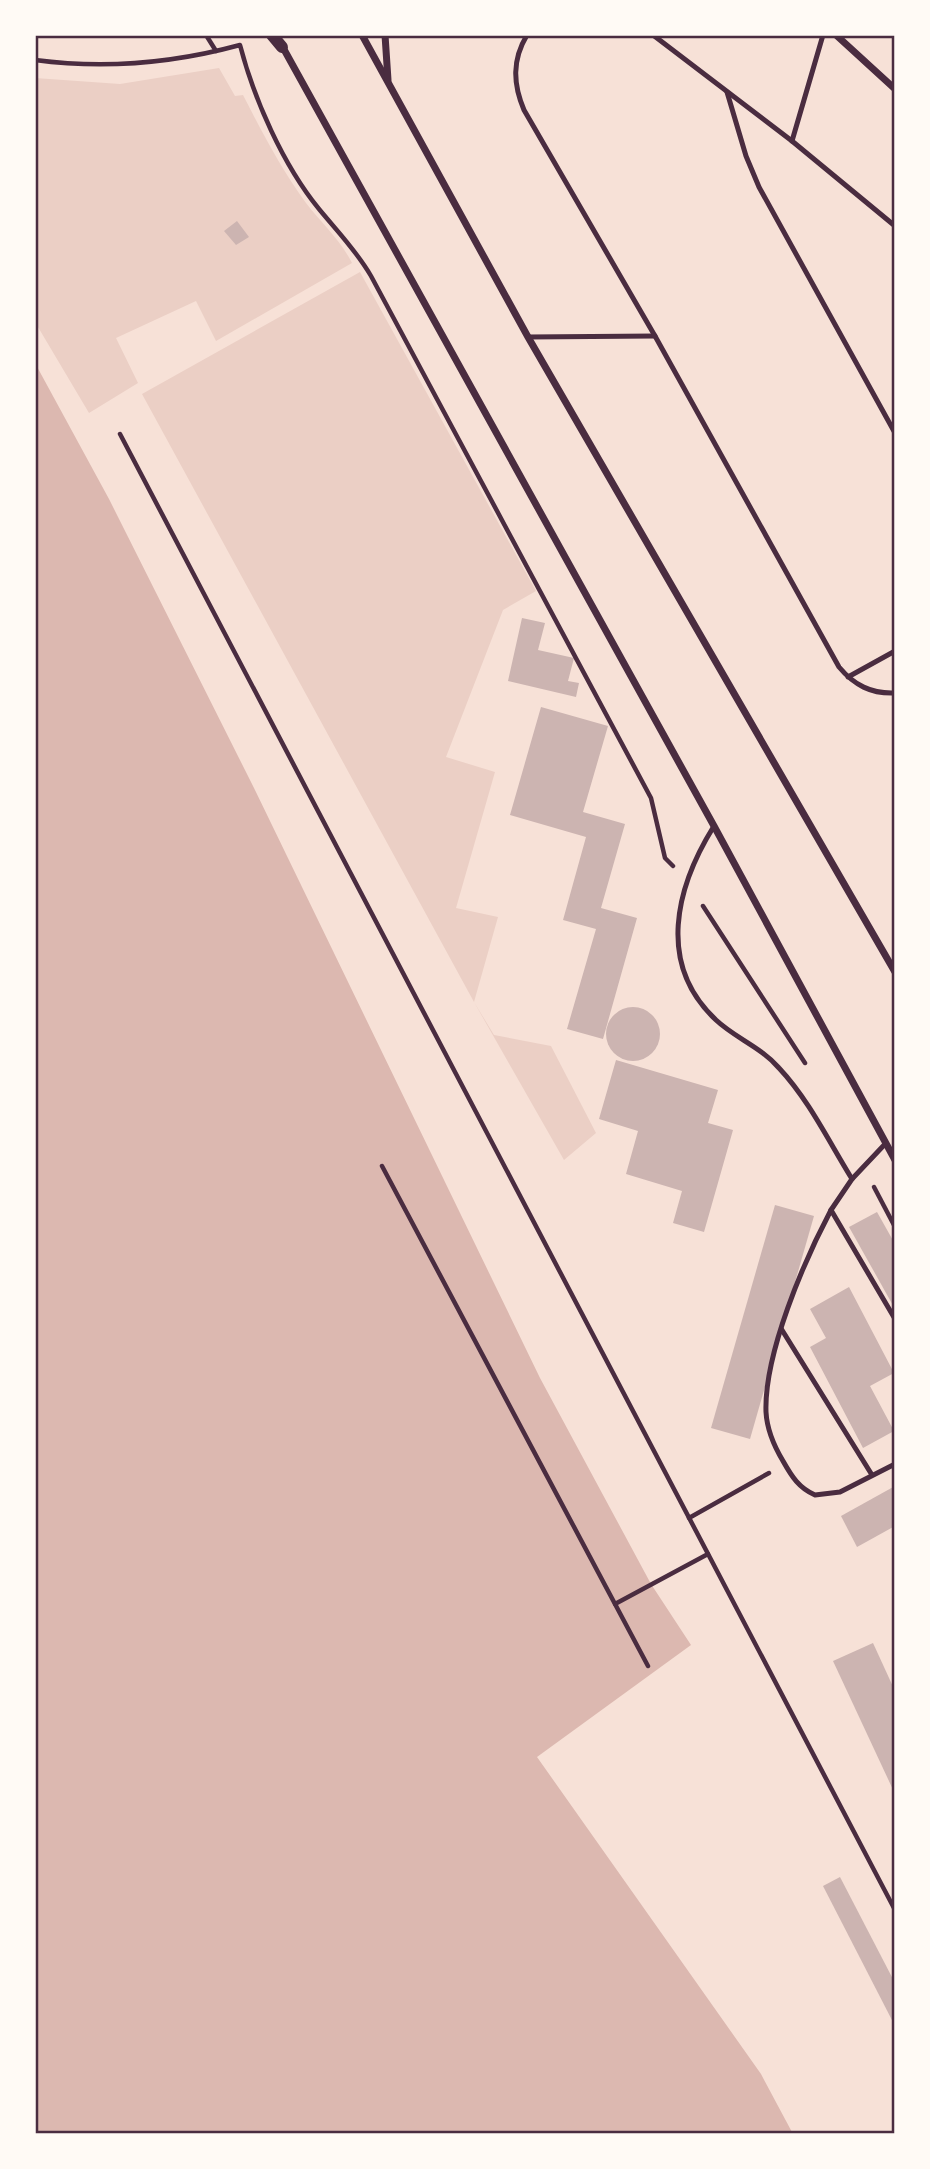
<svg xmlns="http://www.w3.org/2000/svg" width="930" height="2169" viewBox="0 0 930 2169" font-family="'PT Sans',sans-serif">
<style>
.green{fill:#ebcfc5}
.water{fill:#dcb8b0}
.building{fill:#ccb4b1}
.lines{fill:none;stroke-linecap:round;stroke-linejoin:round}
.path{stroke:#4a2c40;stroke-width:4.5}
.service{stroke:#4a2c40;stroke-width:5}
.minor{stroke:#4a2c40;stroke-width:7}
.tertiary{stroke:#4a2c40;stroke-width:12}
.neatline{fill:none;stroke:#4a2c40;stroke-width:2.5}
</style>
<rect width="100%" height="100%" fill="#f7e1d7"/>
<g class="green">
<path d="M219,68L235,96L243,95C262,132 281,169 306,203C323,225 339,238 352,263L216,341L196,301L116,338L138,383L89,413L35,322V78L120,84Z"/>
<path d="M360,272L536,591L503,610L446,757L495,772L456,908L498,917L474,1002L494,1035L551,1046L596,1133L564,1160L474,1002L142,394Z"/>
</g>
<path class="water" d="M35,363L109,499L254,788L540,1378L651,1584L691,1645L537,1757L761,2074L793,2134H35Z"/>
<g class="building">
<path d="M237,221L249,237L236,245L224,231Z"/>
<path d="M522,618L545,623L538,650L574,658L568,681L579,683L576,697L508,681Z"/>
<path d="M541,707L608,726L583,812L625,824L601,908L637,918L603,1039L567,1029L596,929L563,920L586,837L510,815Z"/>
<circle cx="633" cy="1034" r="27"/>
<path d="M616,1060L718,1090L708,1123L733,1130L704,1232L673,1223L682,1191L626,1174L638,1131L599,1119Z"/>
<path d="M775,1205L814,1216L750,1439L711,1428Z"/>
<path d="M877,1212L895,1244V1309L849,1227Z"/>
<path d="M849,1287L894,1373L870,1386L894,1431L863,1448L810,1347L826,1338L810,1309Z"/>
<path d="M895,1486V1526L857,1547L841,1516Z"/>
<path d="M873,1643L895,1691V1794L833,1661Z"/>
<path d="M840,1877L895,1983V2026L823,1886Z"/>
</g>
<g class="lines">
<g class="path">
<path d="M206,35L216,51"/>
<path d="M35,60C103,69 174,63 240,45C254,99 283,165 319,209C337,231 356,250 371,276L651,798L665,858L673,866"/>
<path d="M120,434L895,1910"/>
<path d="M703,906L805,1063"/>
<path d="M382,1166L648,1666"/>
<path d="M874,1187L895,1227"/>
<path d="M689,1518L769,1473"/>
<path d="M615,1604L708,1554"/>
</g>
<g class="service">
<path d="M527,35C512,60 513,84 524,110L655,336L839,667C854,685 871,694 895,693"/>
<path d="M653,35L792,141L895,226"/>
<path d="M727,92L746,156L759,187L895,433"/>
<path d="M792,141L823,35"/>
<path d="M528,337L655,336"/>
<path d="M848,677L895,651"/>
<path d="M714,826C676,887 656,964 716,1020C735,1038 761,1047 779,1068C809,1100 829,1142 852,1179"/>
<path d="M831,1210L852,1179L886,1143"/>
<path d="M895,1319L831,1210C804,1261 764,1354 766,1412C767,1430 774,1446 783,1461C792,1477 799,1488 815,1495L840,1492L895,1464"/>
<path d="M782,1330L872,1475"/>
</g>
<g class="minor">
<path d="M362,35L528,337L895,972"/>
<path d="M385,35L388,80"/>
<path d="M836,35L895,89"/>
<path d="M281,44L714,826L895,1160"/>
</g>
<path class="tertiary" d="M272,35L282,47"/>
</g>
<rect width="930" height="2169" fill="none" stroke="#fffaf5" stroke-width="74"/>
<rect x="37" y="37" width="856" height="2095" class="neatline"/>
</svg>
